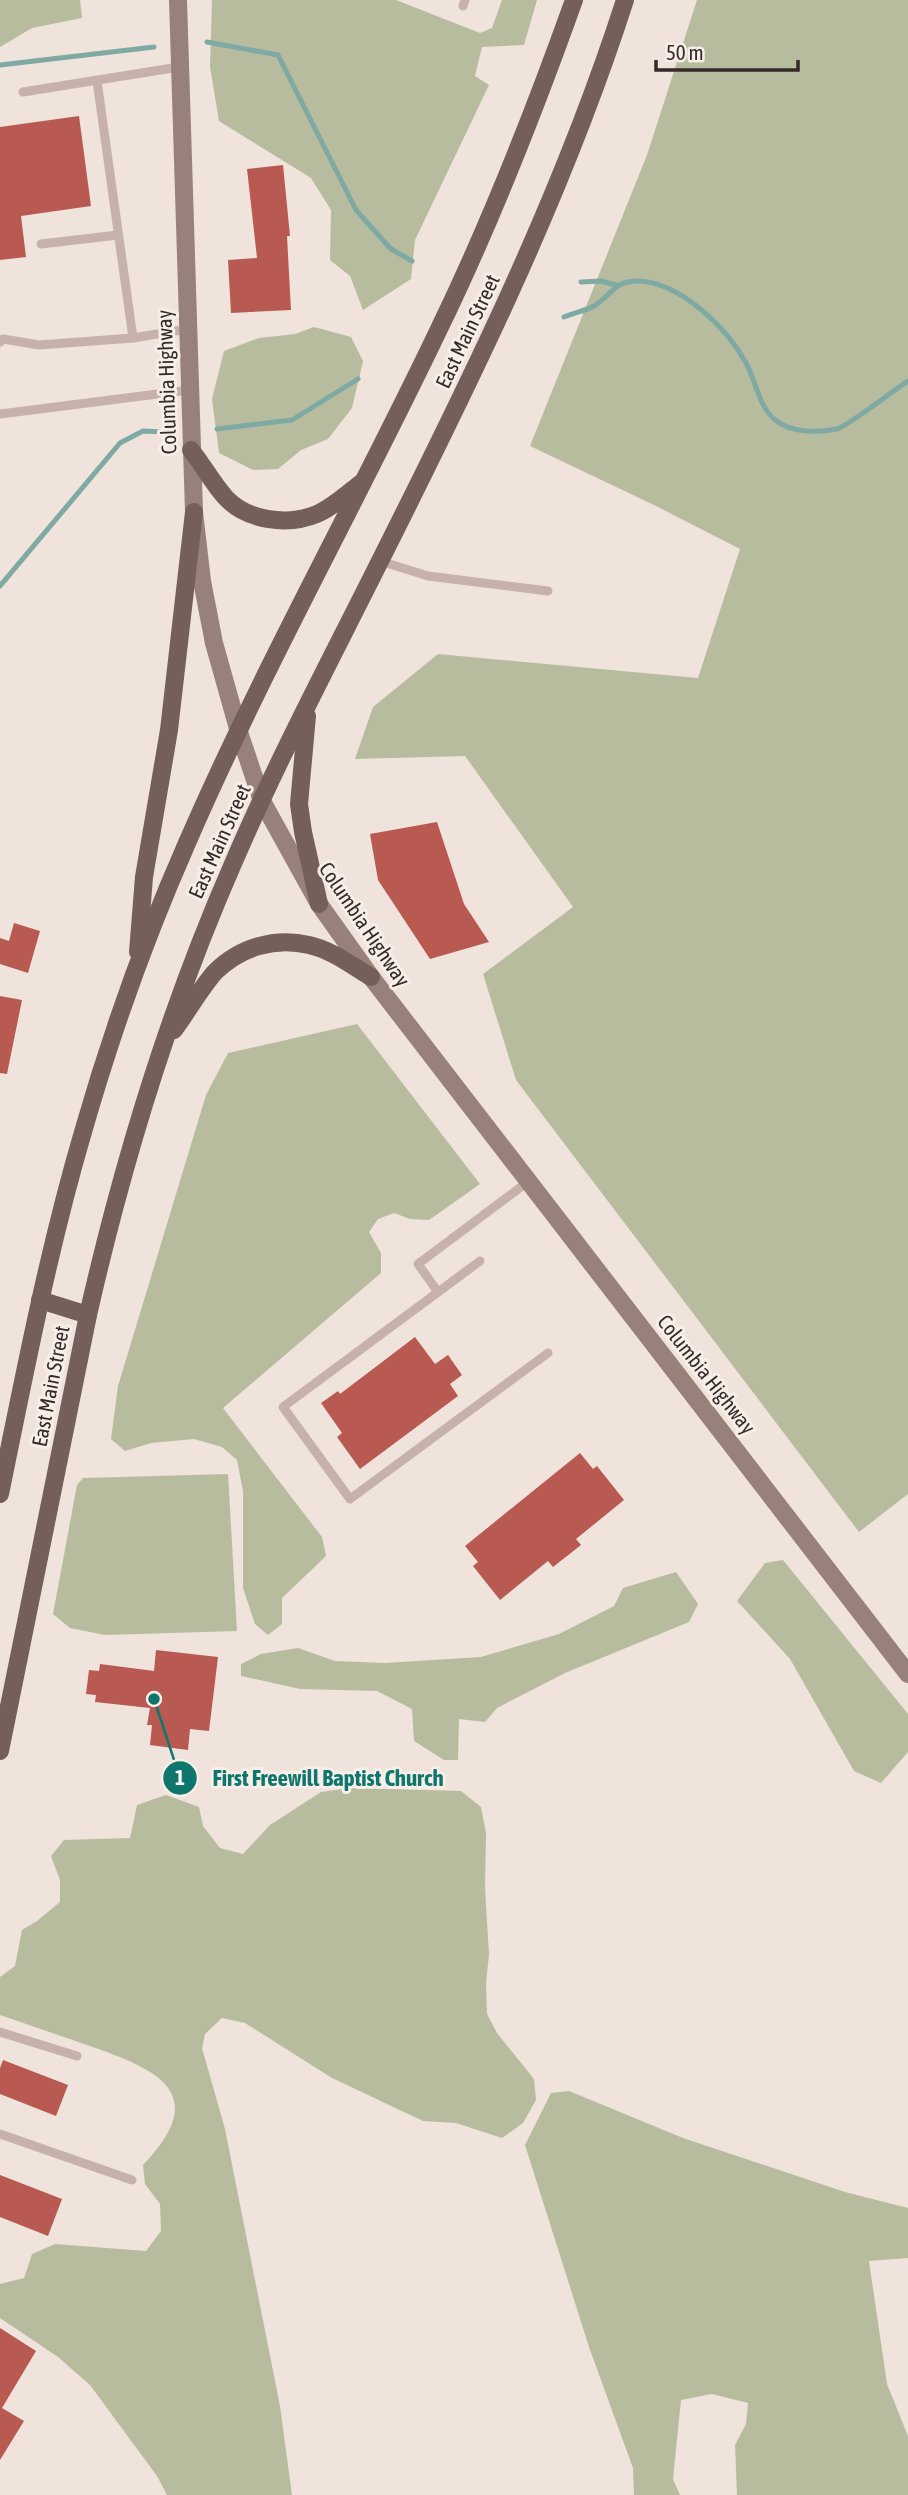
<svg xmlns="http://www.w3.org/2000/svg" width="908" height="2495" viewBox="0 0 908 2495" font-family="'Asap Condensed',sans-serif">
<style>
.green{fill:#b7bc9e}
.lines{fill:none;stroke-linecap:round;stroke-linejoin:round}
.stream{stroke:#7fa9a3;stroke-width:5}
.building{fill:#b85952}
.service{stroke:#c6b2aa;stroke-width:9}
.secondary{stroke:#99817b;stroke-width:18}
.primary{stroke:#745f5b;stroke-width:18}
.labels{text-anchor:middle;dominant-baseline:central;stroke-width:6;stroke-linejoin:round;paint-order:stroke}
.street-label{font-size:21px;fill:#342a29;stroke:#f7eee8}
.leader{fill:none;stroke:#0f766e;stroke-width:2.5}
.callout-dot{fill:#0f766e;stroke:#f7eee8;stroke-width:2.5}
.mark-label{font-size:21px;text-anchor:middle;font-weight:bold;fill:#fff}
.callout-label{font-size:23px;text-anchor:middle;font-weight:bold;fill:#0f766e;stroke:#f7eee8;stroke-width:6;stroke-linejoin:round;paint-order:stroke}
</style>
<rect width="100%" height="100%" fill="#efe3dc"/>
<g class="green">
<path d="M0,0H80L82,18L32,28L0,47Z"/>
<path d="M212,0H396L480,33L492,28L502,0H537L524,45L482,47L475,76L489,85L415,240L411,279L363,310L350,276L330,260L331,210L311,178L219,121L210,67Z"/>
<path d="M697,0H908V1494L859,1532L516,1080L483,974L573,907L465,756L355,759L373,707L438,654L698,678L740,549L654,505L530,446L647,155Z"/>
<path d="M314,327L351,337L363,361L352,408L328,439L301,450L278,469L253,470L219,453L212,399L224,351L259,338L295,334Z"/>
<path d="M357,1024L480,1184L429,1220L410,1219L394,1213L378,1219L369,1232L381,1253V1273L223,1408L322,1537L326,1556L282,1598V1624L268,1635L255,1624L243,1588V1491L237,1460L222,1447L194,1439L151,1443L125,1451L111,1439L118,1386L206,1095L228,1053Z"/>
<path d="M228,1474L237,1631L105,1635L70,1628L53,1614L77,1485L83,1478Z"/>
<path d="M783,1560L908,1714V1752L881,1783L854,1771L790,1659L737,1601L765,1563Z"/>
<path d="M676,1572L698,1604L689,1622L565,1673L497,1708L485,1722L459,1719L458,1760H444L414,1741L412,1709L377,1691L300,1689L241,1676V1664L261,1654L298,1648L335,1661L385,1663L481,1657L559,1634L614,1606L623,1588Z"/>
<path d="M350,1788L461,1791L481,1807L486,1833L485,1888L489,1955L486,1983L487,2014L497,2033L534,2079L536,2100L523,2123L502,2138L456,2123L423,2121L332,2078L245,2023L222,2018L205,2034L202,2048L225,2129L280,2406L292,2495H167L157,2476L90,2385L58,2357L0,2318V2284L24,2278L32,2254L55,2244L146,2251L161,2231L160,2204L145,2184L143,2165C213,2092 156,2069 87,2045C58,2035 29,2025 0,2015V1977L15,1966L22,1930L37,1921L60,1902V1880L51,1856L64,1840L130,1838L137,1805L166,1795L199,1807L203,1826L220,1848L243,1854L270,1825L321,1792Z"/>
<path d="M569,2091L683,2138L845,2192L908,2208V2258L869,2261L887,2384L908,2436V2495H737L735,2445L746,2424L748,2403L712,2394L681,2400L673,2479L680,2495H634L633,2468L589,2347L525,2145L551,2093Z"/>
</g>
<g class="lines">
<g class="stream">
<path d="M207,42L278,55L356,210L391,249L412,261"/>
<path d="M0,65L154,47"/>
<path d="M581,282L601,281L616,285"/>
<path d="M564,317C573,313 585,311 594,306C611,296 614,280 639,281C681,283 727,328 746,363C756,381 758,405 775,420C791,433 818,433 837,429C848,426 895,389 908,381"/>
<path d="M217,429L292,420L358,379"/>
<path d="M0,586L120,443L143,431L163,432"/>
</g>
</g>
<g class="building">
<path d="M79,116L91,206L21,216L26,257L0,260V127Z"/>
<path d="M283,165L290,236H287L291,310L231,313L228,260L257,258L247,169Z"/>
<path d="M437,822L464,904L489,942L430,959L378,880L370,834Z"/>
<path d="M14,923L40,931L28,973L0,964V938L9,941Z"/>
<path d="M0,996L22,1000L7,1074L0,1073Z"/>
<path d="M415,1337L435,1364L448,1355L462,1375L450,1384L458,1396L360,1469L337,1437L342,1433L321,1403L338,1391L340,1394Z"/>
<path d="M580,1453L593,1469L597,1466L624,1500L576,1539L581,1545L553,1567L548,1561L500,1600L473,1566L478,1562L465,1546Z"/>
<path d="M156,1650L218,1657L209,1731L190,1729L188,1750L150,1745L152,1725H147L150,1708L95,1702L96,1695L86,1694L89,1670L99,1671L100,1664L154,1671Z"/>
<path d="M3,2060L68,2085L56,2116L0,2094V2068Z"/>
<path d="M0,2175L62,2199L48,2236L0,2217Z"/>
<path d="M0,2328L36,2351L2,2408L24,2421L0,2460Z"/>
</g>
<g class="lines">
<g class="service">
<path d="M463,6L465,0"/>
<path d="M97,81L133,338"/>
<path d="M23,92L179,67"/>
<path d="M41,244L118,235"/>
<path d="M0,342L3,339L39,345L133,338L187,329"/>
<path d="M0,414L189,390"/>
<path d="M380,561L428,576L548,591"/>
<path d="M480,1261L283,1407L350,1499L548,1353"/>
<path d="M438,1292L418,1264L529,1181"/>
<path d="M0,2032L77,2056"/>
<path d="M0,2134L132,2180"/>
</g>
<path class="secondary" d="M178,0L194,512L202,581L214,643L239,732L262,801L319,904L371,977L908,1674"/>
<g class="primary">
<path d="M191,450C203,465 213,484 226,498C248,521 288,526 317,514C333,507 347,494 361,483"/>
<path d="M307,716L299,804L303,832L319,904"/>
<path d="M138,952L144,877L169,730L194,512"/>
<path d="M174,1030C188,1011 200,989 215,972C240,947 275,937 309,945C332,950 352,966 371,977"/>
<path d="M40,1300L88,1315"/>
<path d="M0,1494C25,1372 48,1251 83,1132C111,1034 146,936 187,843C263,668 357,501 439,329C491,222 534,112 574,0"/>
<path d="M0,1751L88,1315C123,1161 169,1010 232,866C276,763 329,663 379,563C471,380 562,196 625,0"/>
</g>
</g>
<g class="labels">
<g class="street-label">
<text transform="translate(467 331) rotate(-65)">East Main Street</text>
<text transform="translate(166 382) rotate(-92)">Columbia Highway</text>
<text transform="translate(219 841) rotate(-66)">East Main Street</text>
<text transform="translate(365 924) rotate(56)">Columbia Highway</text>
<text transform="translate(707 1374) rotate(52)">Columbia Highway</text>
<text transform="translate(50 1386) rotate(-79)">East Main Street</text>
</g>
</g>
<path class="leader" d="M154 1699L180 1778"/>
<g class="callout-dot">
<circle cx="154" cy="1699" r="7"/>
<circle cx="180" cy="1778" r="18"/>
</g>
<g class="mark-label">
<text x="180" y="1785">1</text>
</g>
<g class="callout-label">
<text x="328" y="1786">First Freewill Baptist Church</text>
</g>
<path d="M656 60v10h142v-10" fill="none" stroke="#342a29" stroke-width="3.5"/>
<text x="666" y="60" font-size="21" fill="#342a29" stroke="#f7eee8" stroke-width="5" paint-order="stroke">50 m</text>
</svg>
